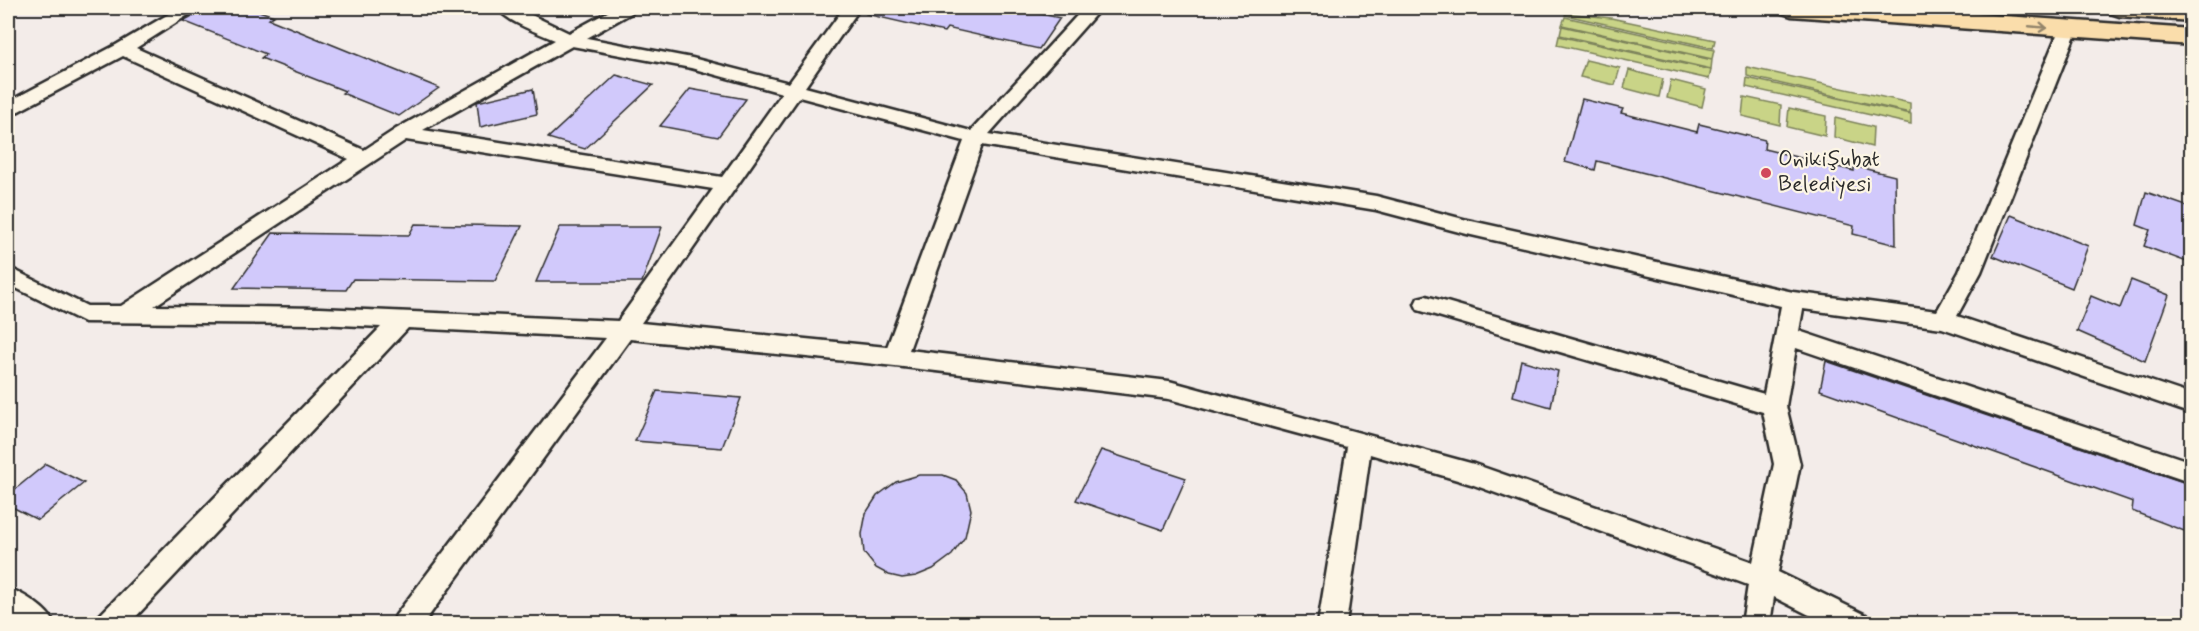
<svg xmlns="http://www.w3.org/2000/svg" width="2199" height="631" viewBox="0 0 2199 631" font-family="Mynerve,sans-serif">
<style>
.green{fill:#c9d487;stroke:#7a8059;stroke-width:1.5}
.building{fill:#d1c9fb;stroke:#2b2b2b;stroke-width:1.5}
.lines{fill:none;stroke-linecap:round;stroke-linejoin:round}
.minor-casing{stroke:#2b2b2b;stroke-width:5}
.primary-casing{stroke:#2b2b2b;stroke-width:5}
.minor{fill:#fcf5e5;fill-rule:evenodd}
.primary{fill:#faddab;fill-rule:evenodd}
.oneway{stroke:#92846b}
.poi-dot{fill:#d1495b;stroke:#fcf5e5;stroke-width:2}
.labels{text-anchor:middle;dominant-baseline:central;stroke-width:4.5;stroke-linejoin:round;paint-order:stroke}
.poi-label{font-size:22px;fill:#2b2b2b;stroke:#fcf5e5;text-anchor:start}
</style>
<rect width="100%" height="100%" fill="#f3ece9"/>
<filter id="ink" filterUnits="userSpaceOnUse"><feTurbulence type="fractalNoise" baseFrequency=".0167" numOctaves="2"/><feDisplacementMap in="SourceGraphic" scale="12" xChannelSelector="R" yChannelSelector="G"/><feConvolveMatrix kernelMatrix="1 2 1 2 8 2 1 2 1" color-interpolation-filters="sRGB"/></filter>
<g filter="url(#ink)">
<g class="green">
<path d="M1566,13L1611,18L1715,40L1713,48L1565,15Z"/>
<path d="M1565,17L1714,50L1712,59L1562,25Z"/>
<path d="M1562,26L1712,60L1711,69L1560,35Z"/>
<path d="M1559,36L1711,70L1709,79L1557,45Z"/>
<path d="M1586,60L1620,68L1615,85L1580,77Z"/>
<path d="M1747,67L1910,103V113L1747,76Z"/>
<path d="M1629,70L1663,79L1659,97L1624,88Z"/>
<path d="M1747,78L1911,114V124L1746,87Z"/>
<path d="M1671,80L1706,89L1702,107L1667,98Z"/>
<path d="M1744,97L1781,105L1780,125L1742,116Z"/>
<path d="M1789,108L1826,116L1825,136L1787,127Z"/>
<path d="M1835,118L1873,127L1872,147L1834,137Z"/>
</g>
<g class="building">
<path d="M207,8H250L274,16L269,19L439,88L399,116L342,93L345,91L261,58L266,54L183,21Z"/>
<path d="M867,8H1013L1060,18L1039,49L947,28L944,32L866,14Z"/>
<path d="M616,75L653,85L585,149L548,138Z"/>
<path d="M533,89L537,114L480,127L477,102Z"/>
<path d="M690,89L746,99L718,137L660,126Z"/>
<path d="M1582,99L1623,109L1621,113L1697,132L1699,124L1765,140L1764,149L1854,171V166L1895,176L1896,245L1853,234L1854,226L1597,161L1595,170L1565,162Z"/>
<path d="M2146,192L2192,208V264L2144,246L2150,230L2137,225Z"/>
<path d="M2011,215L2088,246L2072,288L1993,256Z"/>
<path d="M415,224L522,226L495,281L353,279L346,290L234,288L273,233L409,235Z"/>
<path d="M560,227H662L642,282H536Z"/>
<path d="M2131,280L2169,295L2145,361L2077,331L2091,296L2120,308Z"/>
<path d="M1521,360L1558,371L1551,407L1513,396Z"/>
<path d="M1826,361L2192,485V534L2132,511L2133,502L1820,390Z"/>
<path d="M657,391L741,398L722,448L635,441Z"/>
<path d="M1101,450L1186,478L1163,530L1076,500Z"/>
<path d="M46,464L84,483L38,520L8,505V495Z"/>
<path d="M919,475H943L956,480L967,493L971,510L965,537L952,555L933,569L916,576L902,578L889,575L876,568L864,553L862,534L866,513L877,496L896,482Z"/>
</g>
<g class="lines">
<defs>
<g id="minor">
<path d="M179,8H199L136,48L364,150L396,129L555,40C541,34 505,21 498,8H517L569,33L615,8H635L633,12L587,38L692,58L789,83L844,8H860L805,87L971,131L1084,8H1101L989,134L1376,196L1467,220L1793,292L1937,311L1959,272L2059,30L2062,26H2074L2077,30L1981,272L1957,316L2192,395V414L1942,328L1803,309L1799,331L2192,462V483L1796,348L1786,406L1800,464L1778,572L1866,615L1870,624H1827L1774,597L1770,624H1742L1748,585L1471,484L1370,454L1346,624H1318L1347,447L1169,399L895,366L630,339L423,624H392L396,615L606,338L408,328L129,624H96L100,615L381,327L320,324L84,322L8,284V267L87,306H121L349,159L123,56L15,113L8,115V102L116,45ZM572,46L691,68L782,93L722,177L423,130ZM799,97L964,141L887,347L641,323ZM406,140L713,189L618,321L320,308L154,306ZM982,145L1376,210L1467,234L1781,306L1764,394L1426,296L1418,298L1415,304L1418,310L1763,412L1774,464L1753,562L1474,464L1169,381L909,350Z"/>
<path d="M8,588C24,594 47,608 55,624H18L8,615Z"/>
</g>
<g id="primary">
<path d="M1778,8H1890L2192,29V45L1791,16L1782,13Z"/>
<path d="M2106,8H2192V21L2119,16L2110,13Z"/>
</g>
</defs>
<use href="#minor" class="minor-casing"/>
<use href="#primary" class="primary-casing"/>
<use href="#minor" class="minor"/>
<use href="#primary" class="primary"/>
</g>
<defs><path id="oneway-shaft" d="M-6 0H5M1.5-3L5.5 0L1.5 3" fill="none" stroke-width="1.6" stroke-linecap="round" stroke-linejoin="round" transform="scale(1.5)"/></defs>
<use class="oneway" href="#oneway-shaft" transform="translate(2038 27) rotate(5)"/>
</g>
<circle class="poi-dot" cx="1766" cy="173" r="6"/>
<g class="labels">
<g class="poi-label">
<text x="1778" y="160">Onikişubat<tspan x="1778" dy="25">Belediyesi</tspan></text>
</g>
</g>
<rect width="2199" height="631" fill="none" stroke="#fcf5e5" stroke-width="30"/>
<rect x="15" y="15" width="2169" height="601" fill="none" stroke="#2b2b2b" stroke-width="2" filter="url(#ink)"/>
</svg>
